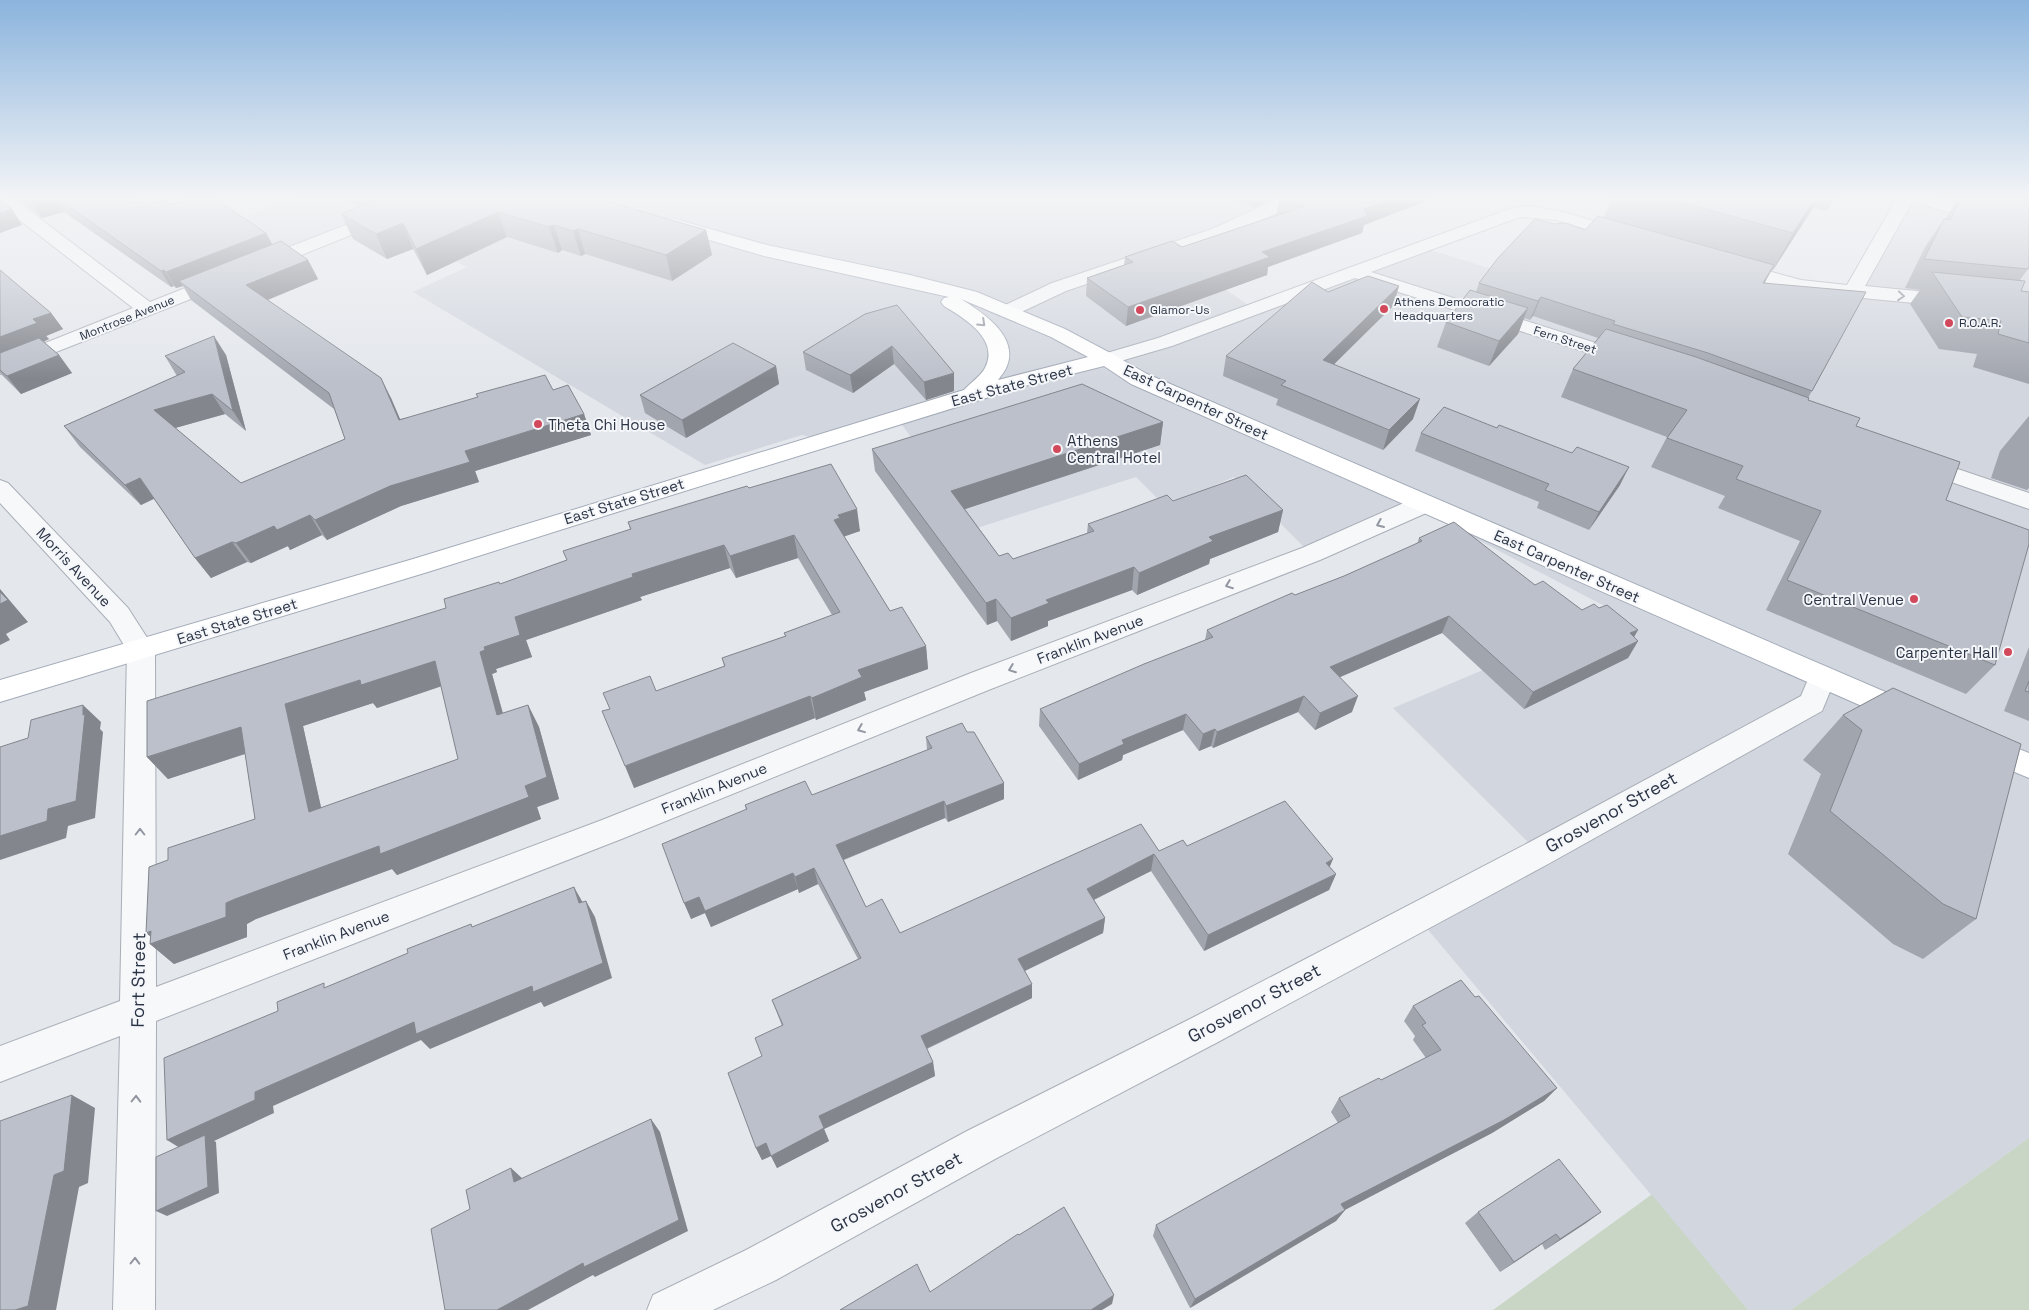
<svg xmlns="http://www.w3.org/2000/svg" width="2029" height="1310" viewBox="0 0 2029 1310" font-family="'Space Grotesk',sans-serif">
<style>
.built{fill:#d2d6de}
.green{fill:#c9d6c5}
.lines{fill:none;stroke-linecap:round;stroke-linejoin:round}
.minor-casing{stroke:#a9aeb7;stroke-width:2}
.major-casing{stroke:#a3abb8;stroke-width:2}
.minor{fill:#f7f8fa;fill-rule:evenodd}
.major{fill:#fff;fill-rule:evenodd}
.wall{fill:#a1a5ae;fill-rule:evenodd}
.shaded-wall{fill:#83868d}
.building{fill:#bbc0ca;stroke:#83868d;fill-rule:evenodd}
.oneway{stroke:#9196a0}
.oneway2{stroke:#959aa2}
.poi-dot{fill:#d1495b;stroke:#f4f6f9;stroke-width:2}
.labels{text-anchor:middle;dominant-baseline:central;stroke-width:4;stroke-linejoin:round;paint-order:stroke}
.far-poi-label{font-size:12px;fill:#2b3445;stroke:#f4f6f9;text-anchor:start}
.far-street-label{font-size:12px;fill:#2b3445;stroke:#f4f6f9}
.street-label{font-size:15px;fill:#2b3445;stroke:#f4f6f9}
.poi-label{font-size:15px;fill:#2b3445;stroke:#f4f6f9;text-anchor:start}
.near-street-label{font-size:18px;fill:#2b3445;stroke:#f4f6f9}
</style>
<rect width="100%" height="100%" fill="#e4e7ec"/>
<path class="built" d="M296,196L1299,197L1168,250L1254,309L1421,247L1759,352L1853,291L1907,197H2029V1138L1791,1310H1748L1419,919L1539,853L1393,708L1618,613L1417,508L1311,554L1234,477L1165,506L1136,477L977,528L897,418L822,440L802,435L705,465L413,292L467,267L374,219L281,256L228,224Z"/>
<g class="green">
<path d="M2029,1138V1310H1791Z"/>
<path d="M1652,1195L1748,1310H1493L1651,1195Z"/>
</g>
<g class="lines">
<defs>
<g id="minor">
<path d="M0,196H10L150,302L215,276L222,274L229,276L232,280L229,284L0,374V361L133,308L0,205Z"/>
<path d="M1284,196H1307L1305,200L1224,237L1066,291L1015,315L1008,317L1001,315L998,311L1001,307L1052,283L1212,229Z"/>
<path d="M1898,196H1932L2029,223V233L1912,202L1865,286L2029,302V314L1800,292L1725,271L1723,267L1725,263L1732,261L1801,280L1847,285Z"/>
<path d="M1530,206L1563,212L1632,232L1635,236L1632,240L1626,241L1556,220L1520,217L1371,272L1634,355L1637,359L1634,363L1627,365L1620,363L1355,278L1172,346L1107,365L1100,363L1097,359L1100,355L1158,338L1512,208Z"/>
<path d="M382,211L388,212L391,216L388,220L267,269L260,271L253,269L251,265L253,261Z"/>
<path d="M1919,456L2029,493V509L1911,468L1907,463L1911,458Z"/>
<path d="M0,480L8,483L128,608L155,650L156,987L602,820L971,673L1302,548L1415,498L1424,496L1433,498L1436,504L1433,510L1320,560L991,689L624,838L156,1021L155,1310H113L120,1036L0,1082V1046L120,1001L127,650L110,622L0,503Z"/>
<path d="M1822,666L1832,670L1836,677L1822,711L1550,863L1218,1042L995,1159L776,1280L713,1310H647L653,1295L746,1250L967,1131L1192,1018L1528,843L1801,696L1812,670Z"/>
</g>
<g id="major">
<path d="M671,218L767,245L910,275L977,292L1065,329L1114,355L1147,374L1918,706L1922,714L1918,722L1908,725L1898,722L1131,384L1104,366L1028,385L617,512L431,571L0,702V680L413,559L964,390C971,382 980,377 985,368C1000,339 964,318 944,306L941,302L944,298L949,297L764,256L665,227L662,223L665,219ZM961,299L1051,337L1088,357L998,380C1001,376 1005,371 1007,366C1019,336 982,312 961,299Z"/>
<path d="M1984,735L2029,753V778L1974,755L1969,747L1974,739Z"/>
</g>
</defs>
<use href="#minor" class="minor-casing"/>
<use href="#major" class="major-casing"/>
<use href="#minor" class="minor"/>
<use href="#major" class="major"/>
</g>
<g class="wall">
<path d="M14,196H125L137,204L172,205L266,233L272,245L308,260L318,279L268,300L391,398L400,419L553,390L584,414L591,435L475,471L479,482L401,506L327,540L322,535L290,550L288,546L251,563L247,562L211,578L195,558L154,499L141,505L80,447L64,426L177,376L165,356L226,355L246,431L225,414L175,428L241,483L345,439L334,409L191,300L183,286L176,288L174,286L171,287L64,212L42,218Z"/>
<path d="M332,196H567L706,230L712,255L672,281L585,254L581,256L562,250L558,253L507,237L427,275L413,249L387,259L353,239L341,214L361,206Z"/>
<path d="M705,196H727L716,201Z"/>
<path d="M1222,196H1279L1254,208Z"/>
<path d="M1282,196H1439L1364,225L1362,233L1268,267L1267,275L1126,326L1086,296L1087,278L1124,265L1125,257L1182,247L1276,215L1280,198Z"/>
<path d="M1613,196H1836L1826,211L1813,208L1773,270H1772L1764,283L1812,391L1808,398V400L1856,426L1946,500L1995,665L1966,694L1766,610L1800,541L1718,508L1725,496L1651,467L1667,437L1561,397L1573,369L1598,338L1533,316L1530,320L1524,318L1518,334L1489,366L1437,347L1446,322L1476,292L1479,283L1554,224L1585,230L1604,217Z"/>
<path d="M1960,196H2029L2028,269L2020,280L2021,291L2029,292V384L1973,367L1977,354L1939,349L1910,304L1920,290L1905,288L1925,247L1944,219H1945Z"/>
<path d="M0,270L51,313L63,329L46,336L49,339L44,342L59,355L72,373L21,394L0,373Z"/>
<path d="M1399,286L1393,306L1334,364L1413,419L1383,450L1276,405L1278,399L1223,376L1226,356L1328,292Z"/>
<path d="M865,314L954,391L926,400L894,364L853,393L806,370L803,352Z"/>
<path d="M776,366L779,384L686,438L645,413L640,395Z"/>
<path d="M2029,416V488L2027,490L1991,478L2000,451Z"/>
<path d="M1163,422L1160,445L965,509L999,556L1013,559L1087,533L1088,524L1173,501L1283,510L1278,532L1210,559L1209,564L1137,595L1132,590L1048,621V626L1011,641L997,621L987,625L875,471L872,449Z"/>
<path d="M1421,433L1620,485L1589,530L1537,508L1539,502L1415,451Z"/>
<path d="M749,488L860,531L844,536L890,611L926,646L928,669L864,692L866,700L816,720L815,718L634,788L656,691L724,666L722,658L785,636L784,633L832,615L798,558L736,578L730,568L640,597L642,600L526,640L532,657L496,669L497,672L492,674L503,713L528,705L539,727L559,799L537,807L541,819L397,875L392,869L256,919L247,924V937L174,964L150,944L168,860L255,819L245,754L168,779L147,757L446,608L501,584L567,560L630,529L628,522ZM441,686L458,759L321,808L303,726L373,703L377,708Z"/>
<path d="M1419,538L1535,585L1634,637L1638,641L1628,658L1524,709L1442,633L1340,677L1352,712L1315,730L1298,712L1213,748L1211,746L1199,751L1183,730L1123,755L1122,760L1078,780L1039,726L1040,709L1205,640L1207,630L1344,576L1417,544Z"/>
<path d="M2029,647V721L2004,711Z"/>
<path d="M1843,715L2021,744L1976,919L1923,959L1893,944L1788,854L1821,774L1803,760Z"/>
<path d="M926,737L1004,799L948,822L945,818L844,860L866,907L900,933L1159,851L1187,846L1330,867L1336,874L1329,890L1204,951L1151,871L1094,900L1105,918L1103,933L1025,971L1032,998L927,1049L933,1062L935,1076L824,1129L829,1141L777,1168L771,1156L762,1160L756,1148L762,1056L782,1026L772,1000L858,959L818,884L799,893L798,889L711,927L705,913L691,919L746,810L745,805L812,795L927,750Z"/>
<path d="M1475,997L1557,1088L1544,1101L1492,1133L1345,1210L1336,1221L1190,1308L1153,1236L1156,1225L1338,1123L1331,1112L1339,1098L1381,1080L1426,1058L1413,1040L1415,1036L1404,1021L1413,1006Z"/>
<path d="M1478,1212H1601L1586,1223L1545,1250L1542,1244L1500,1272L1465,1223Z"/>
</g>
<g class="shaded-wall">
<path d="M54,196L64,212L42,218L32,202Z"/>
<path d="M366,196H383L387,205L373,211Z"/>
<path d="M715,196H727L716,201Z"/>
<path d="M1256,196H1279L1254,208Z"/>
<path d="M1398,196H1439L1364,225L1362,233L1268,267L1267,275L1126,326L1128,307L1364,209Z"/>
<path d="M1817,196H1820L1813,208L1773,270L1793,233Z"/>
<path d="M1834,196H1836L1826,211Z"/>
<path d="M12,209L22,225L0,233V213Z"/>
<path d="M498,212L507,237L427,275L416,249Z"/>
<path d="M403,223L413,249L387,259L376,234Z"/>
<path d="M554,225L562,250L558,253L549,227Z"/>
<path d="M578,229L585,254L581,256L573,231Z"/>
<path d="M706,230L712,255L672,281L666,255Z"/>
<path d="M266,233L275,249L179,281L183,286L176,288L166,272Z"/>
<path d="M308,260L318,279L257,304L246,285Z"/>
<path d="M1774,265L1764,284L1763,283Z"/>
<path d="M164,270L174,286L171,287L161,271Z"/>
<path d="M1399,286L1393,306L1318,380L1323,360Z"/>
<path d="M1541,297L1533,316L1530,320L1538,301Z"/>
<path d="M1528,308L1518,334L1489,366L1499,341Z"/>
<path d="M51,313L63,329L46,336L49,339L0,359V337L33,319Z"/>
<path d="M214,336L226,355L246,431L233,411Z"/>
<path d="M892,346L894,364L853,393L850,375Z"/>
<path d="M59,355L72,373L21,394L7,376Z"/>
<path d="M776,366L779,384L686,438L682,420Z"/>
<path d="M954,373V391L926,400L924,382Z"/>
<path d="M381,378L391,398L409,440L399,420Z"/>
<path d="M212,394L225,414L168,430L154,410Z"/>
<path d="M1420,399L1413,419L1383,450L1389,430Z"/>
<path d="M584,414L591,435L475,471L479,482L401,506L327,540L315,520L465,451Z"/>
<path d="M1163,422L1160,445L953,513L951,491Z"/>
<path d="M1629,467L1620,485L1589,530L1599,512Z"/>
<path d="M140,478L155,498L141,505L125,485Z"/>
<path d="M857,509L860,531L843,537L834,520L838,515Z"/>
<path d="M1283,510L1278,532L1210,559L1209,564L1137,595L1139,573L1209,537Z"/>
<path d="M310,515L322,535L290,550L288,546L251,563L236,543L274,526Z"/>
<path d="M794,535L798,558L736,578L730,556Z"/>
<path d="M232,542L247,562L211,578L195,558Z"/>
<path d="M724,545L730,568L640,597L642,600L526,640L532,657L496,669L497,672L492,674L509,737L497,715L480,652L515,617L632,574Z"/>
<path d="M1134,567L1132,590L1048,621V626L1011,641V618L1046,600Z"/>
<path d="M0,589L28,622L6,634L10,640L0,645Z"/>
<path d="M996,599L997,621L987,625L986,603Z"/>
<path d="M1449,616L1442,633L1324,684L1330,667Z"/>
<path d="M1638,630L1629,646L1638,641L1628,658L1524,709L1533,692L1630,633Z"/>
<path d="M926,646L928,669L864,692L866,700L816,720L812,698L858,670Z"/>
<path d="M435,661L448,684L377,708L373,703L303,726L327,834L309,812L285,704L360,680Z"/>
<path d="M810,696L815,718L634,788L625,766Z"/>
<path d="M1304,696L1298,712L1213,748L1217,732Z"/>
<path d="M1358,696L1352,712L1315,730L1320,713Z"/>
<path d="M83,705L101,722L100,729L103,732L95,818L68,826L66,838L0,860V836L48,809L83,715Z"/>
<path d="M528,705L539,727L559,799L537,807L541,819L397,875L392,869L256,919L247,924V937L174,964L150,944L157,942L146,933L226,903L235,899L525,786Z"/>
<path d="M1186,714L1183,730L1123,755L1122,760L1078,780L1079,764L1122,740Z"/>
<path d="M241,727L260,749L168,779L147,757Z"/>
<path d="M1215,729L1211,746L1199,751L1203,734Z"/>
<path d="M1004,783V799L948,822L946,806Z"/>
<path d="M944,801L945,818L840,861L836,845Z"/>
<path d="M1154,854L1151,871L1085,904L1087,889Z"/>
<path d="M1333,859L1326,876V863Z"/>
<path d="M814,868L818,884L799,893L795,877Z"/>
<path d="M793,873L798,889L711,927L705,913L691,919L684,903L699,897Z"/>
<path d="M1336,874L1329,890L1204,951L1208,935Z"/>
<path d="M574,887L583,903H579Z"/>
<path d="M586,901L595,917L612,978L544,1007L541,1002L430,1049L421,1040L273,1106L274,1113L214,1141L216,1142L219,1193L167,1216L156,1211L188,1153L167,1140L255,1092Z"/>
<path d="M1105,918L1103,933L1018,974V959Z"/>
<path d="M1032,984V998L923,1050L921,1036Z"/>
<path d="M933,1062L935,1076L824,1129L829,1141L777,1168L771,1156L762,1160L756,1148L819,1116Z"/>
<path d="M1557,1088L1544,1101L1492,1133L1333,1216L1341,1204Z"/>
<path d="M72,1095L95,1108L88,1183L79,1187L56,1310H15L54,1175Z"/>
<path d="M651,1119L660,1132L688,1231L595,1277L593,1275L528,1310H497Z"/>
<path d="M511,1168L524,1180L514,1182Z"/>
<path d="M1345,1210L1336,1221L1190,1308L1195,1299Z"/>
<path d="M1601,1212L1586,1223L1545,1250L1560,1239Z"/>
<path d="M1556,1234L1542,1244L1500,1272L1514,1262Z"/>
<path d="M1114,1295L1112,1304L1102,1310H1091Z"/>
</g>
<g class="building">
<path d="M24,196H53L32,202Z"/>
<path d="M54,196H125L137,204L143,202L148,205L164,200L172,205L196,196H211L266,233L166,272L164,270L161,271Z"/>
<path d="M386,196H567L574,198L577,196H588L706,230L666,255L578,229L573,231L554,225L549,227L498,212L416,249L403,223L376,234L341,214Z"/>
<path d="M1282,196H1398L1364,209L1367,216L1262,252L1270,257L1128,307L1087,278L1133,262L1125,257L1172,241L1182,247L1305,206L1280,198Z"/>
<path d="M1658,196H1817L1793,233Z"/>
<path d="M1961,196H2007L2029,202V266L2028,269L1924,259L1944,219L1950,220Z"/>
<path d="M2011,196H2029V201Z"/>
<path d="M0,200L12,209L0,213Z"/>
<path d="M1598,216L1774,265L1763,283L1866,292L1812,391L1708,353L1613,324L1615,321L1541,297L1538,301L1479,283L1498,258L1535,219L1554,224L1566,223L1585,230Z"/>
<path d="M281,241L308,260L246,285L381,378L399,420L478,397L476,394L545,375L553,390L568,385L584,414L465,451L470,462L390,486L315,520L310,515L277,530L274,526L236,543L232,542L195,558L140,478L125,485L64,426L185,372L165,356L214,336L233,411L212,394L154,410L241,483L345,439L329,393L179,281Z"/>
<path d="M0,270L51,313L33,319L37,323L0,337Z"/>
<path d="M1932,272L2025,281L2021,291L2029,292V343L1998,334L2001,321L1962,317Z"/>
<path d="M1368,276L1399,286L1323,360L1420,399L1389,430L1281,385L1286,381L1226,356L1312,282L1328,292Z"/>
<path d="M1470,290L1528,308L1499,341L1446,322Z"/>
<path d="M897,305L954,373L924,382L892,346L850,375L803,352L865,314Z"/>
<path d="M1606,329L1696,357L1809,398L1808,400L1860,418L1856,426L1960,462L1946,500L2029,530V544L1995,665L1787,580L1821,511L1736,479L1743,466L1667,438L1687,410L1573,369Z"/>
<path d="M39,338L59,355L7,376L0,370V353Z"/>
<path d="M733,343L776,366L682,420L640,395Z"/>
<path d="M1082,384L1163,422L951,491L999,556L1008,553L1013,559L1094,531L1088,524L1124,511L1167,495L1173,501L1246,475L1283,510L1209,537L1213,541L1139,573L1134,567L1046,600L1049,603L1011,618L996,599L986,603L872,449Z"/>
<path d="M1444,407L1497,428L1499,425L1572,453L1577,447L1629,467L1599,512L1545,490L1549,484L1421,433Z"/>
<path d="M831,464L857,509L838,515L840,518L834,520L890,611L902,607L926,646L858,670L862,677L812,698L810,696L625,766L602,711L610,709L603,693L650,676L656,691L725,666L722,658L786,636L784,633L840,612L794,535L730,556L724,545L632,574L633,577L515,617L520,635L484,647L485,650L480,652L497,715L528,705L547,777L525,786L529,797L380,854L379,846L235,899L226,903V917L150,944L151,931L146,933L149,867L168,860V848L255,819L241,727L147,757V701L446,608L444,599L499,582L500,584L567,560L563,551L631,529L628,522L747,486L749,488ZM435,661L458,759L309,812L285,704L360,680L361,685Z"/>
<path d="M1454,522L1535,585L1543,581L1582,610L1594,604L1599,608L1607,605L1638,630L1630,633L1638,641L1533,692L1449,616L1330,667L1358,696L1320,713L1304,696L1217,732L1215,729L1203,734L1186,714L1122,740L1124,744L1079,764L1040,709L1144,664L1213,637L1207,630L1292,593L1295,595L1344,576L1422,541L1419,538Z"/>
<path d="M0,592L8,600L0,604Z"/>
<path d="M2029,681V692L2025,691Z"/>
<path d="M1893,688L2021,744L1976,919L1943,904L1830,811L1862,730L1843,715Z"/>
<path d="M83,705V715L85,714L76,801L48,809L47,821L0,836V747L28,738L31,720Z"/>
<path d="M962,723L967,732H974L1004,783L946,806L944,801L836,845L866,907L882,899L900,933L1141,824L1159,851L1183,840L1187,846L1285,801L1333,859L1326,863L1336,874L1208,935L1154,854L1087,889L1105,918L1018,959L1032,984L921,1036L933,1062L819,1116L824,1128L771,1156L766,1143L756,1148L728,1073L762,1056L755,1038L783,1025L772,1000L861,958L814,868L795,877L793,873L705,911L699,897L684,903L662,844L747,809L745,805L805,781L812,795L932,748L926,737Z"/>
<path d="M574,887L579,903L586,901L603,963L533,992L532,986L416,1034L414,1022L255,1092V1100L167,1140L164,1058L278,1011L277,1002L324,983V988L408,953L407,949L471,924L472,927Z"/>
<path d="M1461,980L1475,997L1479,996L1557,1088L1504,1120L1341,1204L1345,1210L1195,1299L1156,1225L1350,1116L1339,1098L1379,1078L1381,1080L1441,1050L1422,1025L1426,1023L1413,1006Z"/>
<path d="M72,1095L64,1171L54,1175L28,1306L15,1310H0V1121Z"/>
<path d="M651,1119L679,1220L584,1267L583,1263L497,1310H445L431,1229L470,1209L466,1190L511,1168L514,1182Z"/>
<path d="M205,1135L208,1187L156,1211V1157Z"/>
<path d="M1559,1159L1601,1212L1560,1239L1556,1234L1514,1262L1478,1212Z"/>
<path d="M1064,1207L1114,1295L1091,1310H840L917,1264L930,1292L1018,1234L1019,1235Z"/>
</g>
<defs><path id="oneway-chevron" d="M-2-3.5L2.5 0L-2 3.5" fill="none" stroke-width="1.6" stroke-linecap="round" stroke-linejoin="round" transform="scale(1.25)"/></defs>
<g class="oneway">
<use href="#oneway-chevron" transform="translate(1901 296) rotate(5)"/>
<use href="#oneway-chevron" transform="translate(1380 524) rotate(157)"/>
<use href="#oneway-chevron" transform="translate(1229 585) rotate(159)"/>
<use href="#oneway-chevron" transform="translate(1012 669) rotate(159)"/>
<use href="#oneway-chevron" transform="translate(861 729) rotate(158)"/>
<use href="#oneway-chevron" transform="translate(140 832) rotate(-90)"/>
<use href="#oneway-chevron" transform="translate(136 1099) rotate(-89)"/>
<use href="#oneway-chevron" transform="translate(135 1261) rotate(-89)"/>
</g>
<use class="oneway2" href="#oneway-chevron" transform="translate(982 323) rotate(43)"/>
<linearGradient id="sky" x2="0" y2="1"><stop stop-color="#8bb4dd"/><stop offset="0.52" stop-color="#f3f4f6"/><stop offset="1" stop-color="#f3f4f6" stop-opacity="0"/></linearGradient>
<rect width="2029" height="380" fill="url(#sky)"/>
<g class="poi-dot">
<circle cx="1384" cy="309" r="5"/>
<circle cx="1140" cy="310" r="5"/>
<circle cx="1949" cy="323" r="5"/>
<circle cx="538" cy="424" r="5"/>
<circle cx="1057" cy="449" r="5"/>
<circle cx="1914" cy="599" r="5"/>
<circle cx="2008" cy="652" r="5"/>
</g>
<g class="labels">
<g class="far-poi-label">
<text x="1394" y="302">Athens Democratic<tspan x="1394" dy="14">Headquarters</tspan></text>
<text x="1150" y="310">Glamor-Us</text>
<text x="1959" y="323">R.O.A.R.</text>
</g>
<g class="far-street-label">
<text transform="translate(127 318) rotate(-22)">Montrose Avenue</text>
<text transform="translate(1565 340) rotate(18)">Fern Street</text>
</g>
<g class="street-label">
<text transform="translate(1012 385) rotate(-15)">East State Street</text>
<text transform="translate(1196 402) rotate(25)">East Carpenter Street</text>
<text transform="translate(624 501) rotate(-17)">East State Street</text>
<text transform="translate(1567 566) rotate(24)">East Carpenter Street</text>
<text transform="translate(74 567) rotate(47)">Morris Avenue</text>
<text transform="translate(237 621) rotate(-17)">East State Street</text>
<text transform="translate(1090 639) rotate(-21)">Franklin Avenue</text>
<text transform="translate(714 788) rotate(-22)">Franklin Avenue</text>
<text transform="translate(336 935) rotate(-21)">Franklin Avenue</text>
</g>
<g class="poi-label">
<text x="548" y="424">Theta Chi House</text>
<text x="1067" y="440">Athens<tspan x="1067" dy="17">Central Hotel</tspan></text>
<text x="1904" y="599" text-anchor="end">Central Venue</text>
<text x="1998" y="652" text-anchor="end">Carpenter Hall</text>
</g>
<g class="near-street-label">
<text transform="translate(1611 812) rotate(-29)">Grosvenor Street</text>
<text transform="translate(138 980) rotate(-89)">Fort Street</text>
<text transform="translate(1254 1003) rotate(-28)">Grosvenor Street</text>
<text transform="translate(896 1192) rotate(-29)">Grosvenor Street</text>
</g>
</g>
</svg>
